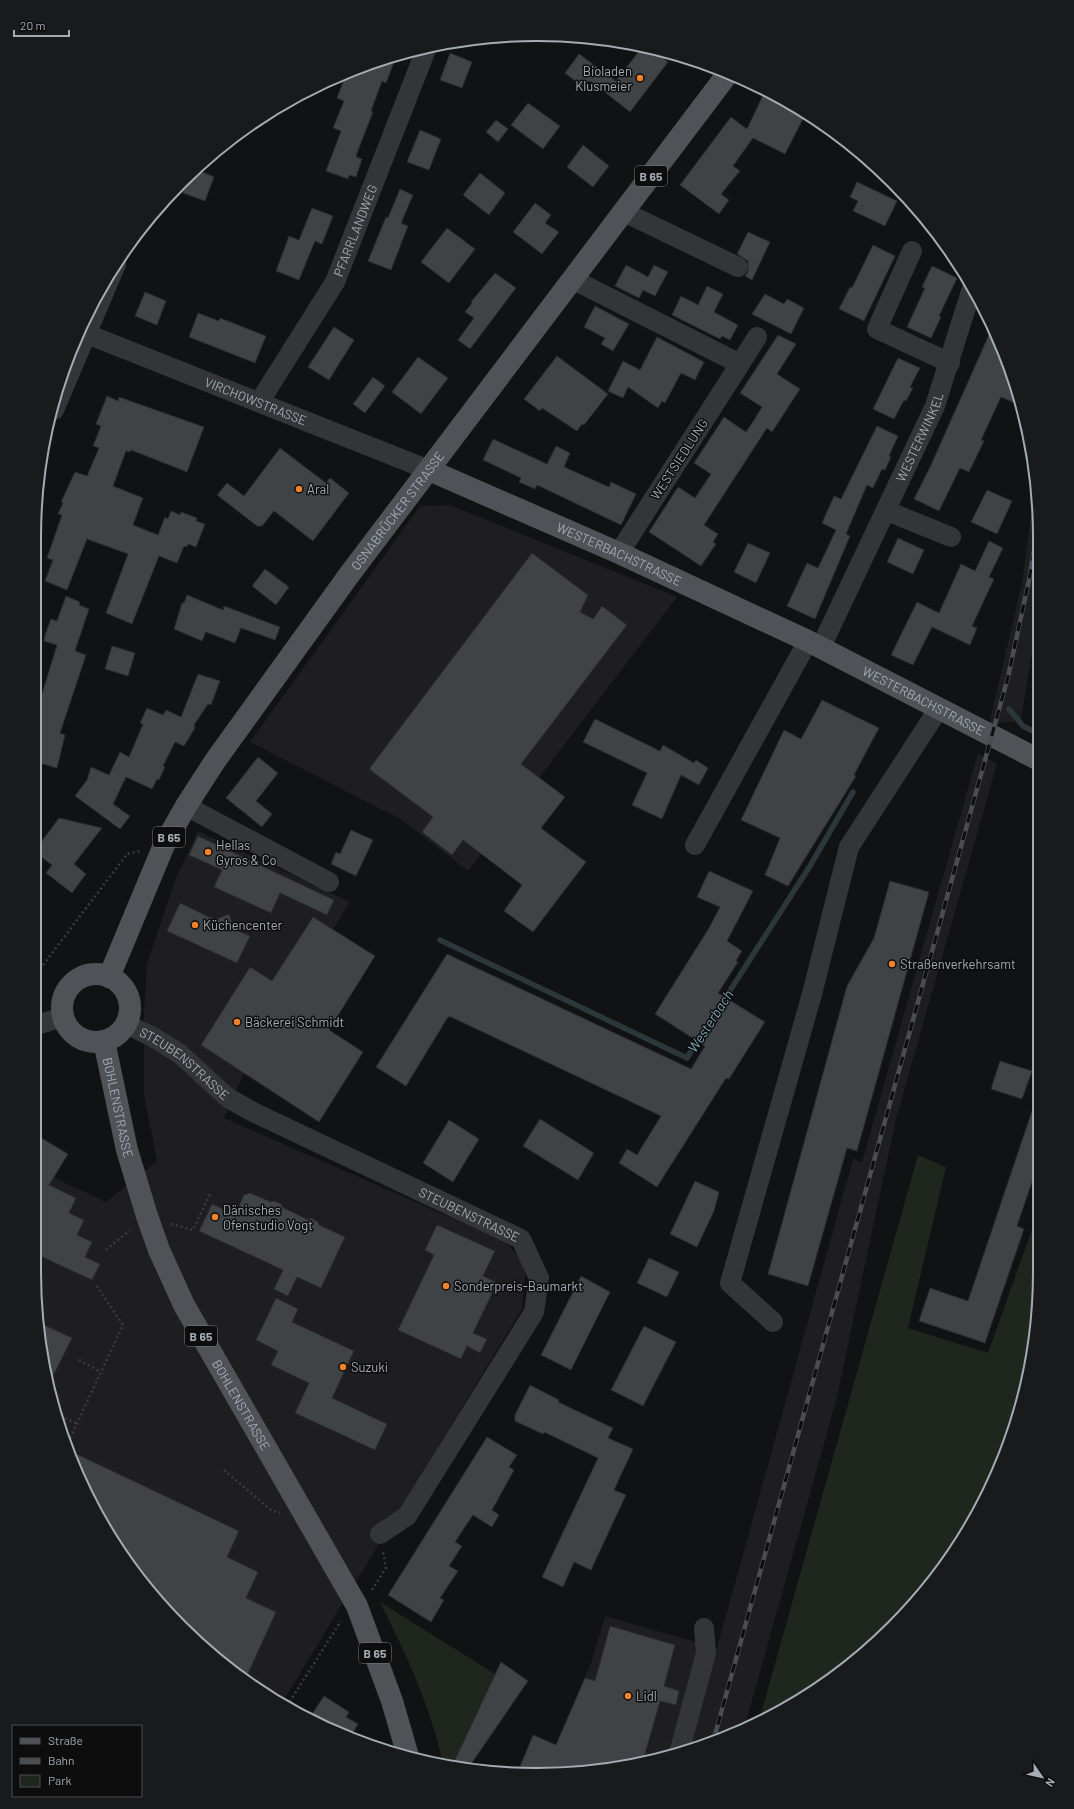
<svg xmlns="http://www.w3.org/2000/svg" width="1074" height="1809" viewBox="0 0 1074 1809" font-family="Barlow,sans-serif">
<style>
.built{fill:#1e1e20}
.green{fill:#1e261e}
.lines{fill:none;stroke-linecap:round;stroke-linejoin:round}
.stream{stroke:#2b373b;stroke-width:5.5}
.building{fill:#404346;stroke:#2b2c2f}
.path{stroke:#393c3f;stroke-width:2.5;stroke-dasharray:2 3;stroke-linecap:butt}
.minor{stroke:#333538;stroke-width:20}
.major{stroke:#4f5257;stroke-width:22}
.rail-casing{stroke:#4a4d51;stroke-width:4.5}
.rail{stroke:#0d0d0e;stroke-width:3;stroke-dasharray:9;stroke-linecap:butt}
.poi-dot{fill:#f0822c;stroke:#0d0d0e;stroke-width:1.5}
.labels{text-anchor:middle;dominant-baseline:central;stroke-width:3;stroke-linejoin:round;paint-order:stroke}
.shield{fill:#0d0d0e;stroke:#767c82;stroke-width:1}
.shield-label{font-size:12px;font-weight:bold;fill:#a3acb4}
.poi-label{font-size:13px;fill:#a3acb4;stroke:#0d0d0e;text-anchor:start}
.street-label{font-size:13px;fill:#a3acb4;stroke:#0d0d0e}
.water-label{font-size:14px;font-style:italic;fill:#79a2af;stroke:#0d0d0e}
.rim{fill:none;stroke:#a3acb4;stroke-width:2}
</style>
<rect width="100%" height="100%" fill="#111213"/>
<g class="built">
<path d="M1035,486L1039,504V607L1021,721L989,724L1022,583Z"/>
<path d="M450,505L677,597L468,871L402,820L250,742L420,506Z"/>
<path d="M978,753L997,764L896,1119L836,1401L744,1729L698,1748L603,1771L562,1732L591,1663L605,1616L717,1648L853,1159L862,1162Z"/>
<path d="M198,831L350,902L244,1073L224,1118L505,1241L526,1265L522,1309L282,1703L231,1671L138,1578L86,1495L61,1433L38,1338V1170L106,1202L157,1161L144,1094V1012L147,963L176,878Z"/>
</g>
<g class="green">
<path d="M918,1155L946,1167L908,1328L988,1353L1039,1210V1305L1013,1434L967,1528L935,1576L893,1628L843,1671L758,1724Z"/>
<path d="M380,1602L495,1674L452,1766L443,1764C431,1707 406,1654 380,1602Z"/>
</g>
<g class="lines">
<g class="stream">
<path d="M1009,709L1023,726L1039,734"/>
<path d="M440,940L687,1058L701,1035"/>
<path d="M722,1003L810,866L853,792"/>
</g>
</g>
<g class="building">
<path d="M643,46L651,49L668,62L630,112L592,82L588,81L584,88L565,73L579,54L616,81Z"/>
<path d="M450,53L472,62L462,88L440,80Z"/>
<path d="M396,57L386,83L382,81L371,111L373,112L357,153L356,157L362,159L356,177L349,175L348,179L326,171L341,131L333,128L344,101L337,98L347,72Z"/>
<path d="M765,91L806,113L785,154L753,138L733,166L740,171L721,194L729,200L719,214L680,185L731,117L747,129Z"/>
<path d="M528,103L560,126L543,149L511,125Z"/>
<path d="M496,120L508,129L498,142L486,132Z"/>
<path d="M420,130L441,139L429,170L407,162Z"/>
<path d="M583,145L609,166L593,187L567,167Z"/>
<path d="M196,169L214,177L205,201L183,193L190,174Z"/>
<path d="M480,173L505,193L489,215L463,195Z"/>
<path d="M857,182L897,201L885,226L853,211L858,201L850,197Z"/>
<path d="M400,189L413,195L401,223L408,226L391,270L368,261L386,217L388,218Z"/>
<path d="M535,203L551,215L545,223L559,232L542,254L513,232Z"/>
<path d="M312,208L333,216L322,244L315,241L299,280L276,271L289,236L299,240Z"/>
<path d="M447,228L475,249L449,283L421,262Z"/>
<path d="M748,232L770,242L752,280L745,276L748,272V261L737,254Z"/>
<path d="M873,245L895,256L864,321L839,309L850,287L852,288Z"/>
<path d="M626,265L648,277L654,265L668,272L655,296L643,290L639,298L615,286Z"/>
<path d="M932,266L957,278L939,316L941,317L931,338L907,327L925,288L922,287Z"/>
<path d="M495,273L516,288L470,349L458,340L474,318L465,312L472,303L471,302Z"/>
<path d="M707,286L723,294L714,312L738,325L730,340L722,336L720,339L672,315L681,296L698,305Z"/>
<path d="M145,292L166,301L157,325L135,316Z"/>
<path d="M765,294L784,304L787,299L804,308L791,334L752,314Z"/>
<path d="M595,306L629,324L613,351L601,344L605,338L584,327Z"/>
<path d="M198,313L219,321L220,318L266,336L255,363L189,337Z"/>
<path d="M334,327L354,340L329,380L308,367Z"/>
<path d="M992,328L1013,376L1019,405L1001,397L981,440L984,441L969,472L960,468L939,511L914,499L931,465Z"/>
<path d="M778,335L796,344L777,374L800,389L772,432L767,428L704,525L718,534L713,542L716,544L701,566L649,532L678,487L695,498L711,474L694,463L724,417L746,432L754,420L762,407L740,393Z"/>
<path d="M657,337L704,362L695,380L681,373L665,403L662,401L658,408L628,387L623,398L608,391L623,361L640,370Z"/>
<path d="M557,356L608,394L584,425L582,424L577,431L542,408L540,411L524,399Z"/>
<path d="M418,357L448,378L421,414L392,392Z"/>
<path d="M898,358L920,368L910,387L913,388L906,401L904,400L894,419L873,409Z"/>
<path d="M373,377L385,386L365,413L353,404Z"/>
<path d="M107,396L118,401L119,397L204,427L187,472L131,450L130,452L126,451L113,486L143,498L133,525L158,535L165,517L168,519L171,511L180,515L181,512L197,518L196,521L205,524L196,547L188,544L187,547L184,546L177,563L159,556L132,624L106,613L128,554L87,539L67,590L45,581L53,560L47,558L62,515L58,514L63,503L61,502L75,472L87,476L99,448L93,446L101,426L96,424Z"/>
<path d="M877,426L898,436L889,456L891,457L885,470L882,469L873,488L867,485L846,534L850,536L815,619L787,606L807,563L818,568L836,530L822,523L834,496L841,499Z"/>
<path d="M493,439L547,464L556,446L570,453L564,467L609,487L611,482L636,494L621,525L537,485L535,489L519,482L521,478L483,460Z"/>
<path d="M280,448L326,483L330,478L349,493L313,541L274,511L262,526H257L217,495L227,483L244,496Z"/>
<path d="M987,490L1012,501L997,534L971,522Z"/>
<path d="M898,538L924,550L913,574L887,562Z"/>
<path d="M989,541L1003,548L989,577L994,579L972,626L977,628L970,645L932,627L913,665L891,655L917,602L939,613L961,564L975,571Z"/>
<path d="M748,543L770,553L756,583L734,572Z"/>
<path d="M532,553L588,595L580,612L593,619L602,606L627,625L521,764L565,797L541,828L586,862L533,932L504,911L522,885L463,840L452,855L422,832L433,817L369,769Z"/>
<path d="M265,569L289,587L276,605L252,586Z"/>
<path d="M187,595L223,610L224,606L280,627L275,640L241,628L235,643L206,632L202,641L174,629L182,603H184Z"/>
<path d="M66,596L80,602L79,605L89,609L75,651L86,655L60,733L65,735L57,768L36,762V692L42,694L57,645L44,641L45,635L51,619L57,621Z"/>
<path d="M112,646L135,653L128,676L105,669Z"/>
<path d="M198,674L220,681L211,705L208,704L194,725L195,728L184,746L175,742L163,766L165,767L159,780L157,779L152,789L126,777L113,804L130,816L120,829L75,796L87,780L91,767L109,775L120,752L129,757L143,724L140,723L147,708L163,715L166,710L181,717Z"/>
<path d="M822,700L879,728L854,775L856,776L788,886L765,875L780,838L741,820L784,730L801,739Z"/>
<path d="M595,719L660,751L663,745L694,763L696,760L708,768L699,785L681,775L662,819L632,805L647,773L583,742Z"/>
<path d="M258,757L278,773L256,801L272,814L262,827L226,798Z"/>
<path d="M59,818L102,828L74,864L86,874L72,893L46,873L52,865L36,853V849Z"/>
<path d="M351,830L373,840L356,876L331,864L336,852L340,854Z"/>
<path d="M198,836L334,900L327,915L280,893L271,913L214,887L222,870L189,855Z"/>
<path d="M709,871L753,891L727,941L742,951L736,961L738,962L718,993L765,1022L729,1079L726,1078L657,1187L619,1163L627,1149L637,1155L661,1116L451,1017H448L406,1086L376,1067L447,954L691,1069L705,1046L655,1014L709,928L720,907L697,897Z"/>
<path d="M890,881L929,892L857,1151L847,1148L808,1286L768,1274L847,986L874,938Z"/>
<path d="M180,903L215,920L229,914L234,929L250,936L237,963L167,931Z"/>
<path d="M313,917L375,956L329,1030L363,1052L319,1122L201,1045L250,967L272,981Z"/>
<path d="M1000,1061L1032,1071L1022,1099L991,1089Z"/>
<path d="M1036,1099L1039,1100V1161L1017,1226L1024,1229L985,1343L919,1321L930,1288L968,1301Z"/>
<path d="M540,1119L594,1153L578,1180L523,1146Z"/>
<path d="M449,1120L479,1139L453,1182L423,1163Z"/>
<path d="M38,1136L68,1154L49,1185L76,1198L69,1213L84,1220L77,1235L92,1242L85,1257L100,1264L92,1280L38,1255Z"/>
<path d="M695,1181L719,1192L714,1211L697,1247L670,1234Z"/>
<path d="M250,1193L271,1202L274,1201L281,1204L282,1207L308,1220L311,1218L318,1222L319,1225L345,1237L321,1288L297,1277L288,1296L274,1289L283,1270L199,1231L212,1204L235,1215L244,1195Z"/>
<path d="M437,1225L495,1251L483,1276L497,1283L473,1333L487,1339L480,1353L467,1346L461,1359L398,1330L434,1255L425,1250Z"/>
<path d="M649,1258L679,1272L667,1297L637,1283Z"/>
<path d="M581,1276L610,1292L571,1370L541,1355Z"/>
<path d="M276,1298L298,1309L292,1322L354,1351L332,1398L387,1424L375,1450L295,1413L309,1383L271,1365L278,1351L256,1340Z"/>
<path d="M38,1322L72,1338L49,1384L38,1338Z"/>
<path d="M644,1326L676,1342L643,1406L611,1390Z"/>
<path d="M530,1385L559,1400L558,1402L613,1428L608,1438L633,1449L614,1490L626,1495L591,1570L574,1562L563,1587L542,1577L598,1458L544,1432L543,1434L515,1421V1415Z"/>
<path d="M487,1437L517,1455L509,1467L514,1470L492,1510L499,1515L492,1527L473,1515L455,1542L462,1546L449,1566L458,1571L440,1598L444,1600L431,1622L388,1595Z"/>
<path d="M68,1450L239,1531L227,1557L258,1572L246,1598L276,1612L245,1680L231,1671L138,1578L86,1495Z"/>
<path d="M610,1626L675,1645L664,1686L679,1691L676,1705L660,1701L643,1761L603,1771L537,1775L517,1774L533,1735L556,1745L585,1678L595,1681Z"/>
<path d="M501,1662L528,1681L467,1770L452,1766Z"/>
<path d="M324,1696L349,1712L346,1717L358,1724L350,1737L338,1729L336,1732L319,1725L320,1722L311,1716Z"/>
</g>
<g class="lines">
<g class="path">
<path d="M37,973L127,854L141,851"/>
<path d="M171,1224L193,1230L211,1192"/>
<path d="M106,1250L130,1230"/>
<path d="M79,1360L101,1372"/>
<path d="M56,1414L76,1423"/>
<path d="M66,1447L123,1325L96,1285"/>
<path d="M224,1470L271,1510L280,1513"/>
<path d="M372,1590L386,1568L383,1552"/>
<path d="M287,1706L341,1621"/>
</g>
<g class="minor">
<path d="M624,212L738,267"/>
<path d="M912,251L877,329L950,363"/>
<path d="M574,280L740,364L619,553"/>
<path id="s1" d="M82,332L429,470"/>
<path d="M740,364L757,337"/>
<path id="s2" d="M260,401L335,282L427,47"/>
<path d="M54,410L116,264"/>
<path d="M887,511L951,537"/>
<path id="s3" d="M821,647L935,406L973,285"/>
<path d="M186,806L329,882"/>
<path d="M695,845L808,641"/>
<path id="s4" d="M126,1024L153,1037L180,1054L228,1098L255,1113L521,1239L539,1278L534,1312L407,1516L380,1534"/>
<path d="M37,1025L62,1017"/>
<path d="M773,1322L730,1283L812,994L849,847L939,708"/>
<path d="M679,1753L706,1653L704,1628"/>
</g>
<g class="major">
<path id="s5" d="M429,470L619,553L808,641L1039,760"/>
<circle cx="96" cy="1008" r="34"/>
<path id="s6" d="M109,977L164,845L186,806L215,761L349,575L729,72"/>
<path id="s7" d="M104,1041L127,1150L147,1216L159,1250L184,1305L357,1606L392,1701L408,1756"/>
</g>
<defs>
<path id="rail" d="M713,1742L1008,677L1029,580L1039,523"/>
</defs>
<use href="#rail" class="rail-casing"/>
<use href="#rail" class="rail"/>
</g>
<g class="poi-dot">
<circle cx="640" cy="78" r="4"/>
<circle cx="299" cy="489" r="4"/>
<circle cx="208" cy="852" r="4"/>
<circle cx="195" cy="925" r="4"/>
<circle cx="892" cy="964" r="4"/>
<circle cx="237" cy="1022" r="4"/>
<circle cx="215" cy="1217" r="4"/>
<circle cx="446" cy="1286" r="4"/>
<circle cx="343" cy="1367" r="4"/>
<circle cx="628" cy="1696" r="4"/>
</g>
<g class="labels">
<g class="shield">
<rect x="635" y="166" width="32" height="20" rx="3"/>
<rect x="153" y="827" width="32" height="20" rx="3"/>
<rect x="185" y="1326" width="32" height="20" rx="3"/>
<rect x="359" y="1643" width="32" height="20" rx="3"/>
</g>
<g class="shield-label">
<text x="651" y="176">B 65</text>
<text x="169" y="837">B 65</text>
<text x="201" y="1336">B 65</text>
<text x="375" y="1653">B 65</text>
</g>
<g class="poi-label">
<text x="632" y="71" text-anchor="end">Bioladen<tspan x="632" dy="15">Klusmeier</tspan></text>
<text x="307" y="489">Aral</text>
<text x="216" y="845">Hellas<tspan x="216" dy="15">Gyros &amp; Co</tspan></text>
<text x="203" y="925">Küchencenter</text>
<text x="900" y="964">Straßenverkehrsamt</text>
<text x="245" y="1022">Bäckerei Schmidt</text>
<text x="223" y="1210">Dänisches<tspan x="223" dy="15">Ofenstudio Vogt</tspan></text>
<text x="454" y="1286">Sonderpreis-Baumarkt</text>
<text x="351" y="1367">Suzuki</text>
<text x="636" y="1696">Lidl</text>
</g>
<g class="street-label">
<text stroke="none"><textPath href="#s2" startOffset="196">PFARRLANDWEG</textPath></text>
<text stroke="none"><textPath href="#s1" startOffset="187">VIRCHOWSTRASSE</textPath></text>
<text stroke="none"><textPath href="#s3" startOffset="232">WESTERWINKEL</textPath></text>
<text transform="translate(679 459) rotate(-57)">WESTSIEDLUNG</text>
<text stroke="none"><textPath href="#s6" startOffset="551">OSNABRÜCKER STRASSE</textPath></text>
<text stroke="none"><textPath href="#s5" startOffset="208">WESTERBACHSTRASSE</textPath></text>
<text stroke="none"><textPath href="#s5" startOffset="546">WESTERBACHSTRASSE</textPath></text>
<text stroke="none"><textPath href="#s4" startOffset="71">STEUBENSTRASSE</textPath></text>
<text stroke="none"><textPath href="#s7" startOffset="68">BOHLENSTRASSE</textPath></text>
<text stroke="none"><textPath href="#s4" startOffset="395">STEUBENSTRASSE</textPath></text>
<text stroke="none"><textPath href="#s7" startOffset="392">BOHLENSTRASSE</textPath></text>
</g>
<g class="water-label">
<text transform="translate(710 1021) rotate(-57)">Westerbach</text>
</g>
</g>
<path d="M0 0H1074V1809H0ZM537 41H537A496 496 0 0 1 1033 537V1272A496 496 0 0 1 537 1768H537A496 496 0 0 1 41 1272V537A496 496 0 0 1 537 41Z" fill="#191a1b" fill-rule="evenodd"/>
<path class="rim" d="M537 41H537A496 496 0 0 1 1033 537V1272A496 496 0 0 1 537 1768H537A496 496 0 0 1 41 1272V537A496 496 0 0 1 537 41Z"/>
<rect x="12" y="1725" width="130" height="72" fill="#0d0d0e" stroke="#494d50"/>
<rect x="20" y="1738" width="20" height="6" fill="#4f5257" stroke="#494d50"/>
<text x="48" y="1745" font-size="12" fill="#a3acb4">Straße</text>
<rect x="20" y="1758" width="20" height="6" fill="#4a4d51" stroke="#494d50"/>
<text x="48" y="1765" font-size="12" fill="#a3acb4">Bahn</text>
<rect x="20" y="1775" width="20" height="12" fill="#1e261e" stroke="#494d50"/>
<text x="48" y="1785" font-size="12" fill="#a3acb4">Park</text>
<g transform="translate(1042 1777) rotate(124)" stroke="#0d0d0e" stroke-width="3" paint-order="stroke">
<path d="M0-3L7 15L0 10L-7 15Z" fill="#a3acb4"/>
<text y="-6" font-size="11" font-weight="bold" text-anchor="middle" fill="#a3acb4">N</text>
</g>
<path d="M14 30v6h55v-6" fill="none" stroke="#a3acb4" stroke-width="2"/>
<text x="20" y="30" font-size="12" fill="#a3acb4" stroke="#0d0d0e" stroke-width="3" paint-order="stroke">20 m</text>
</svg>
